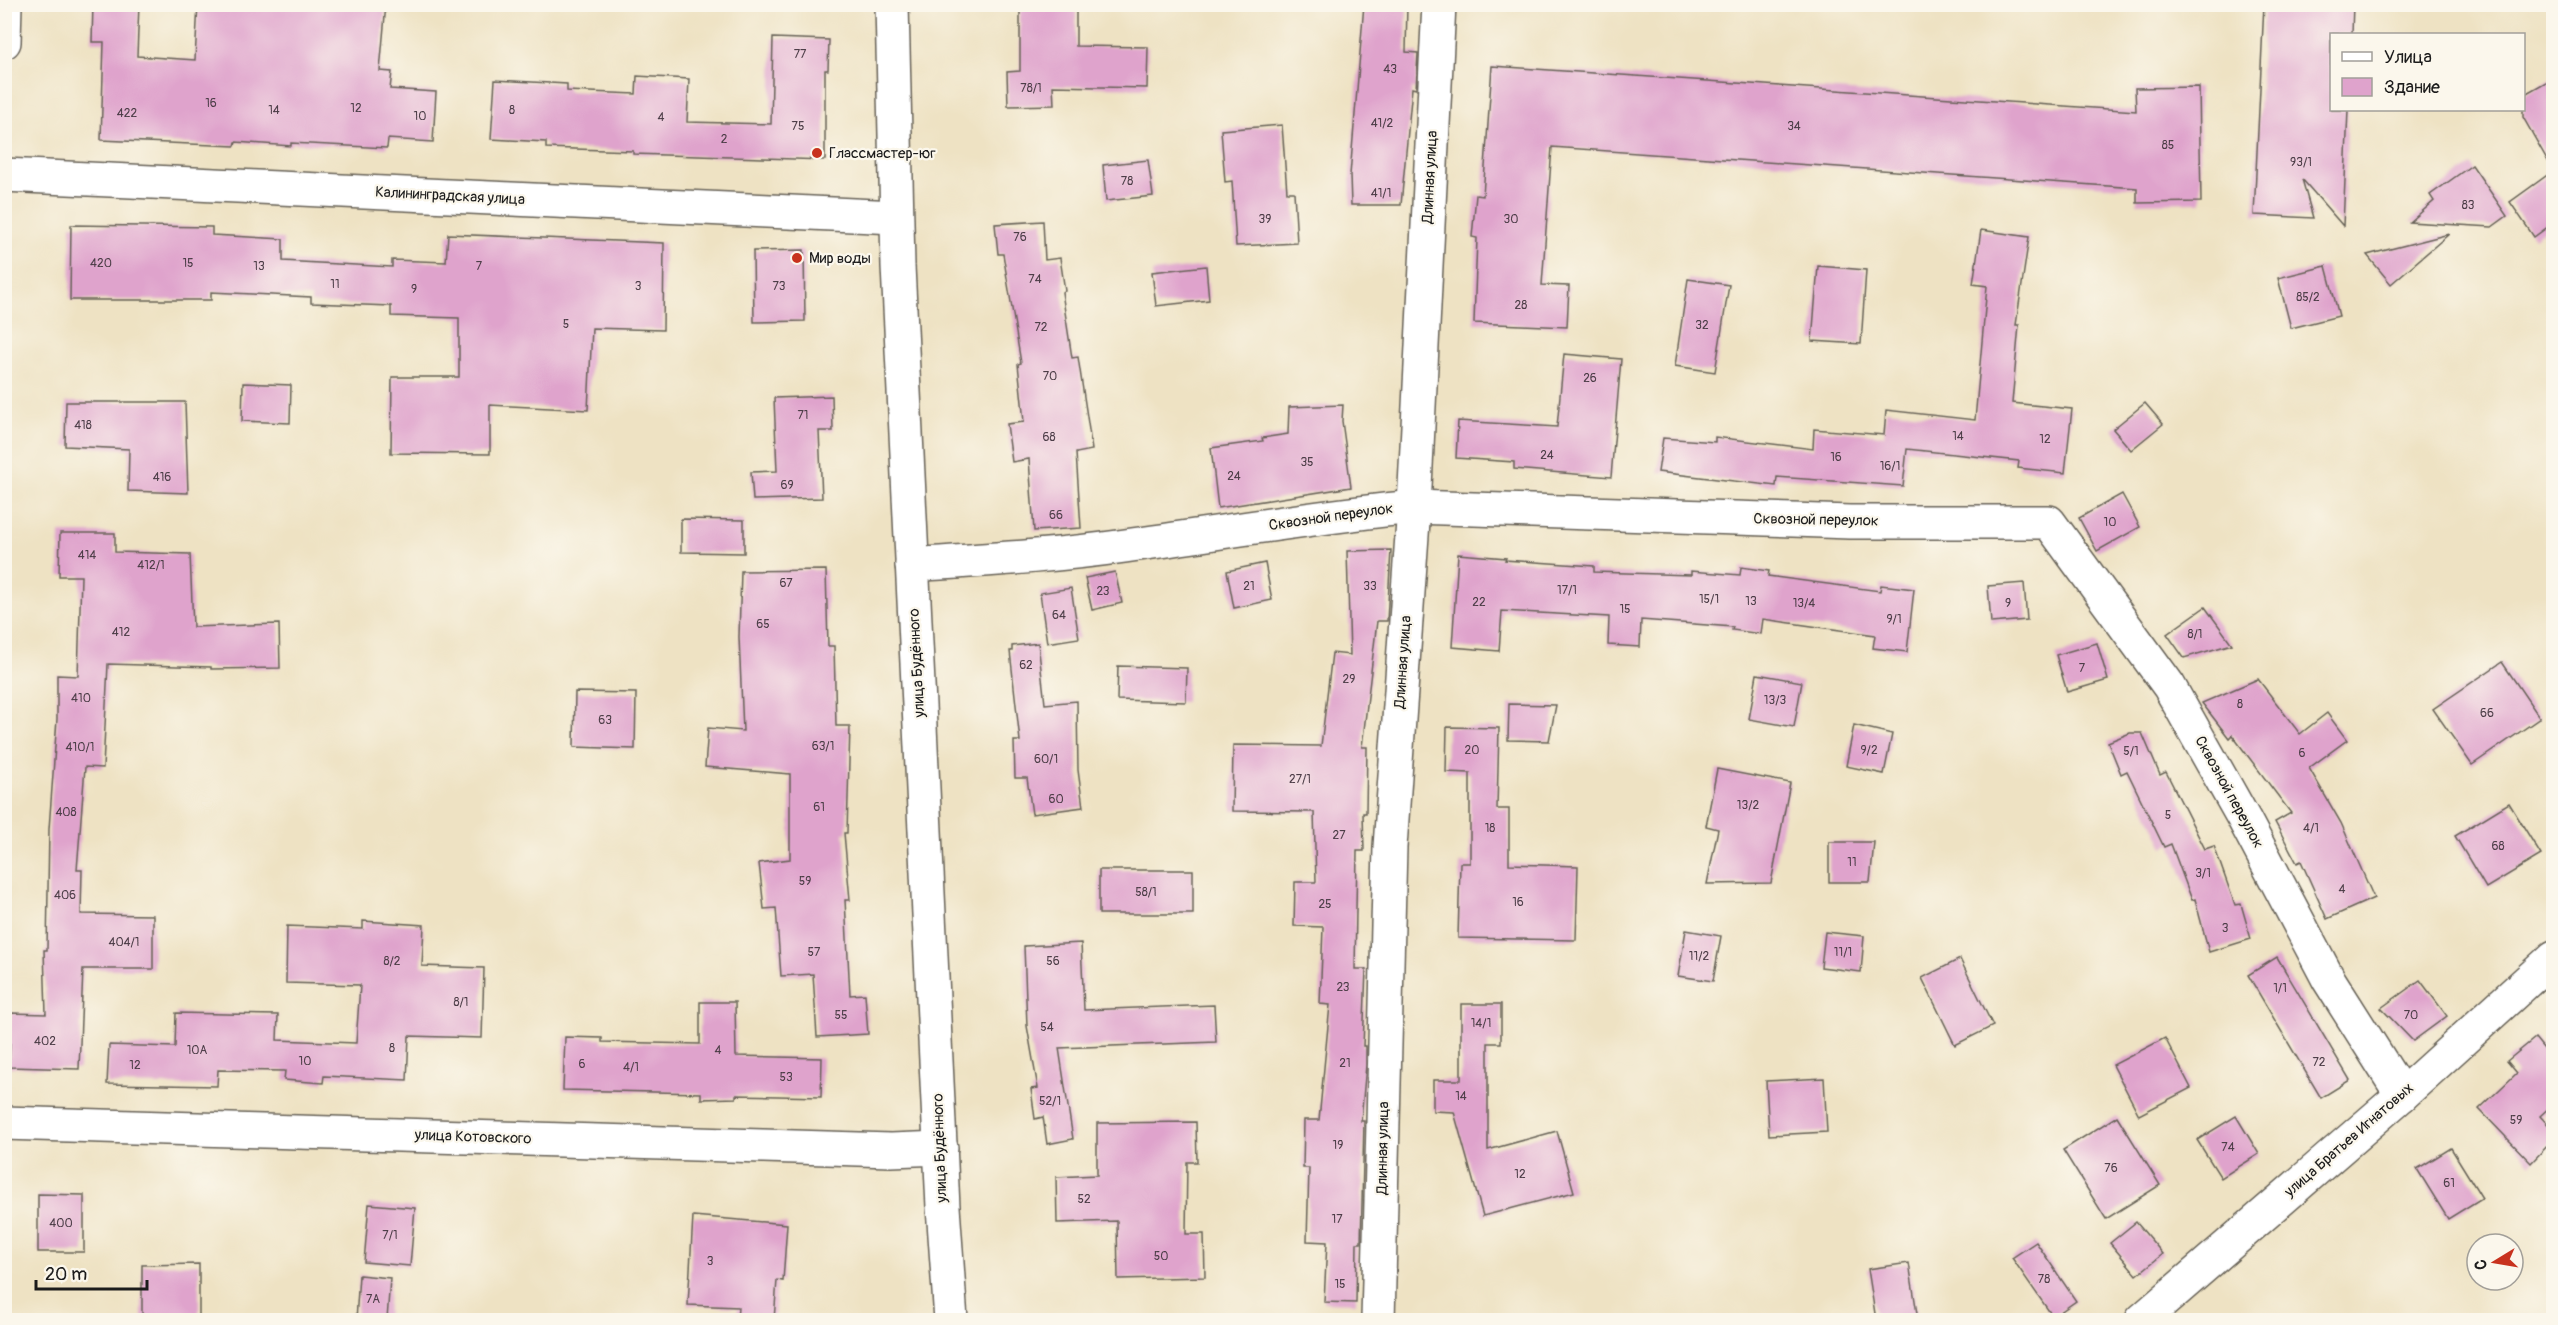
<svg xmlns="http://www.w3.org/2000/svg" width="2558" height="1325" viewBox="0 0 2558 1325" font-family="Pangolin,sans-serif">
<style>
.building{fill:#dfa3cc}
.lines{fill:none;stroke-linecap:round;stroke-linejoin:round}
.minor-casing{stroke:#666156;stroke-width:36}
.minor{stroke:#fff;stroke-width:33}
.poi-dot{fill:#c8321e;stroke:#fbf7ec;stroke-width:2}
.labels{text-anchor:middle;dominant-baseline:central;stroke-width:4.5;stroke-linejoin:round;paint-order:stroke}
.number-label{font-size:12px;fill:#4d3e48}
.poi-label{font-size:15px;fill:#1c1c1c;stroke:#fbf7ec;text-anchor:start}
.street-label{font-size:15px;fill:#1c1c1c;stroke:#fbf7ec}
</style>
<rect width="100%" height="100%" fill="#fbf7ec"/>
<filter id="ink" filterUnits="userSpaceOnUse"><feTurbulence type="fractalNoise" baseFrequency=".0167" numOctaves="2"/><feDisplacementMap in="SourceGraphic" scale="12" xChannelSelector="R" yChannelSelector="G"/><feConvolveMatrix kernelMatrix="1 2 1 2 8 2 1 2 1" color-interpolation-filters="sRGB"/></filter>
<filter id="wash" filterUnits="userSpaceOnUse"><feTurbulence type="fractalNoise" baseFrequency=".008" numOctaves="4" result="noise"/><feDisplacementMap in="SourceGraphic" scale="24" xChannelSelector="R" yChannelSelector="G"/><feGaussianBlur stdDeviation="1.35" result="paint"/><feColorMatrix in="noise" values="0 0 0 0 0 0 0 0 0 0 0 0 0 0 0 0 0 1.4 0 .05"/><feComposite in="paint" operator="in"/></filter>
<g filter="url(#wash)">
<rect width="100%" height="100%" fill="#eee2c3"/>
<g id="blocks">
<g class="building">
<path d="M93,4H139L137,56L195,60L198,4H386L380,71L392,72L390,89L436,92L433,142L388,139L387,148L291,143V146L236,142L235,146L101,140L104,42H92Z"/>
<path d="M1020,4H1076V46L1148,47L1147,88L1053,86L1054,105L1008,106L1007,72L1020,71Z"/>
<path d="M1364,4H1407L1406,52L1418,53L1416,89L1412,88L1401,205H1351L1350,175Z"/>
<path d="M2264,4H2353L2352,34H2331V110H2348L2343,226L2302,179L2313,218L2254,215Z"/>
<path d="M773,38L829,40L828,70H825V160L633,154V151L546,148V142L491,139L495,80L567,84V91L636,94L637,76L689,79L687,122L771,124Z"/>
<path d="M1492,66L2136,111L2135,88L2199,87L2201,202L2137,203V188L1552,147L1542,285L1569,286L1567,327L1474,323L1477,238L1472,237L1476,195L1483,196Z"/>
<path d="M2553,78V170L2523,117V95Z"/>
<path d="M1282,125L1287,192H1294L1297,243L1236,246L1232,181L1225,182L1221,130Z"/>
<path d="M1148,160L1153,196L1106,201L1103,165Z"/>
<path d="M2472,165L2507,216L2492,227L2410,222L2434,201L2430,195Z"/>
<path d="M2553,171V223L2534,237L2510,202Z"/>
<path d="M1043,221L1045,260L1060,258L1065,291L1062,292L1072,358L1078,357L1092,450L1076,453L1081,528L1034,531L1029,459L1012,462L1007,424L1024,422L1018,364L1021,363L1003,254H998L995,224Z"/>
<path d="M71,225L212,227V235L283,239V261L392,267V260L446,262L448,234L664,243L663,330L592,328L588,410L490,405V454L391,453L392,377H459V318L391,316V306L311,303V297L211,292V300H70Z"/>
<path d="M1981,230L2029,237L2016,325H2019L2012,403L2072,409L2065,473L2018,468L2019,461L1907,449L1903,486L1777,477L1776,486L1658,472L1663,438L1715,442V437L1813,449L1814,429L1884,435L1886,410L1975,420L1987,286L1973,284Z"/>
<path d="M2449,234L2391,284L2367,255Z"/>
<path d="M804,250L805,321L754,322L753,251Z"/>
<path d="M1206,266L1209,300L1156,306L1152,272Z"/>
<path d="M1818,266L1866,270L1861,344L1812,341Z"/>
<path d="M2326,266L2339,316L2291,328L2278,278Z"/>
<path d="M1688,279L1729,285L1715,372L1675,366Z"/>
<path d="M1564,354L1621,359L1611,477L1514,469V462L1456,458L1458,421L1557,427Z"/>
<path d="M243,383L291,385L290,423L242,421Z"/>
<path d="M832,396L833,431H819L822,498L753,500L751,472L777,471L774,398Z"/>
<path d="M66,402H185L188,493L128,491L129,449L65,446Z"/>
<path d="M2145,403L2163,424L2131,450L2113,429Z"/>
<path d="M1343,405L1342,421L1351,487L1218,508L1211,448L1263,441L1262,438L1288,434L1289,407Z"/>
<path d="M2122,494L2140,527L2097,551L2079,518Z"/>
<path d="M681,519L744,520V553L681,552Z"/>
<path d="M60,533H115V552L190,554L193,627L279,624L280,668L211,669V667L108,664L103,768L85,767L77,870H82L81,914L153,915V969H83L79,1069L9,1067L11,1013L46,1014L44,950H47L49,829L57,719V675L78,676L81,576H59Z"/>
<path d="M1391,550L1387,621H1377L1362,747H1367L1366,813H1363L1364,851H1357L1355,969H1366L1363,1046H1366V1065L1361,1121H1364L1361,1243H1357L1356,1303L1324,1302L1327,1242L1307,1241L1309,1168H1303L1304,1120H1319L1330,1005L1320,1004L1323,927L1294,926L1295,882H1316L1314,812L1232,811L1233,745L1321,746L1332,653L1350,655L1347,551Z"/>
<path d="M1458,554L1506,558L1505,560L1594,566V572L1691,575V571L1740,575L1741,567L1769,571L1768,576L1880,591L1881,585L1914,589L1907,652L1873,648L1875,635L1763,619L1761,634L1732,630L1733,627L1641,620L1640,647L1608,645L1609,617L1502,611L1499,651L1452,647Z"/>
<path d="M1265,563L1272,600L1234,608L1227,571Z"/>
<path d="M826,570L828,646H834L836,726H850L847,833H844L850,900H845L850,995L865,994L868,1034L817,1037L813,974L781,976L776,908L764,909L759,863L790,859V774L705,767L708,728L743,731L739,637L741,571Z"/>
<path d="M1115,572L1122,603L1092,610L1085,578Z"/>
<path d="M2024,583L2027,620L1991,623L1988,586Z"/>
<path d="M1071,588L1079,638L1047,643L1040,593Z"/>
<path d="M2205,607L2232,644L2184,658L2167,634Z"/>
<path d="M1038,643L1045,704L1077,701L1078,770L1083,807L1032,814L1027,778H1015L1014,741H1020L1010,651H1012V646Z"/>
<path d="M2097,643L2108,680L2067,692L2056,655Z"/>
<path d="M2502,662L2540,718L2472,765L2433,709Z"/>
<path d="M1118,666L1187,668L1186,702L1117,700Z"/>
<path d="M1757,674L1802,682L1794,727L1749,719Z"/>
<path d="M2258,679L2300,734L2327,713L2347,740L2309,768L2341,823L2374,898L2327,919L2301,861L2297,863L2275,822L2291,813L2232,735L2229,738L2202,703Z"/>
<path d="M575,692L636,693L635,749L574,747Z"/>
<path d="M1509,704L1556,705L1549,741L1508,740Z"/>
<path d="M1854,725L1892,734L1884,774L1846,766Z"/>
<path d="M1447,727L1499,728L1497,809H1509V864L1578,866L1576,940L1458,938L1460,863H1470V773L1446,772Z"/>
<path d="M2130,733H2142L2160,775L2166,772L2205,849L2214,846L2235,905L2241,904L2251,939L2209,952L2195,899L2192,900L2171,844L2164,847L2127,771L2121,774L2108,742Z"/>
<path d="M1717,769L1790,783L1771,883L1707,884L1718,829L1706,826Z"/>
<path d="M2509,803L2541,855L2486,888L2455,836Z"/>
<path d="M1829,842H1874L1870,882H1829Z"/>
<rect x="1099" y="870" width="94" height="44"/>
<path d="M363,921L424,925L422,966L484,968L482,1038L409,1036L407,1080L324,1076L323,1083L284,1080L285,1071L218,1070L217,1086L107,1084L109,1045L175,1047L176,1013L278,1015L277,1040L356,1043L360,985L286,983L287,926L363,929Z"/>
<path d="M1686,930L1721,936L1713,981L1678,976Z"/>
<path d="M1825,932L1864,936L1861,972L1821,967Z"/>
<path d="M1081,943L1084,1010L1214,1005L1216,1042L1059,1048L1073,1139L1047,1144L1043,1117L1035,1119L1031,1089L1038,1088L1027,1026L1024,946Z"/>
<path d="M2277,957L2350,1080L2321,1098L2248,975Z"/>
<path d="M1960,959L1993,1026L1955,1045L1922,978Z"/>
<path d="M2420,980L2447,1016L2413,1041L2381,1008Z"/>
<path d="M700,1002H735L736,1056L822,1058L821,1097L736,1095V1098L701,1099V1093L563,1090L565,1037L602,1038V1042L700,1044Z"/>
<path d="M1461,1004H1501V1043H1488V1150L1557,1131L1574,1192L1483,1216L1454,1112L1433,1111V1080H1461Z"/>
<path d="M2165,1038L2191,1088L2139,1115L2113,1065Z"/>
<path d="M2535,1038L2553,1060V1104L2540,1116L2553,1130V1140L2531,1163L2479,1109L2517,1073L2507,1061Z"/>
<path d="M1824,1078L1827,1132L1769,1135L1766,1081Z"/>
<path d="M2117,1116L2160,1185L2106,1219L2063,1150Z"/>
<path d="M2236,1116L2259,1154L2221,1178L2197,1140Z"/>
<path d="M1196,1122L1197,1162H1187L1186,1234H1204L1205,1277L1118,1279L1117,1221L1057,1223L1056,1177L1097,1175V1123Z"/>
<path d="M2451,1148L2482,1198L2448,1219L2417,1169Z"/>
<path d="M38,1194L84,1195V1252H38Z"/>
<path d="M369,1204L415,1208L410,1266L364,1262Z"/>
<path d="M693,1216L787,1224L783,1281L777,1280L774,1320H737L738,1307L688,1305Z"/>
<path d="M2136,1222L2163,1254L2137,1275L2110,1243Z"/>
<path d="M2036,1242L2076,1301L2053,1317L2012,1258Z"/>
<path d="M1909,1263L1918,1320H1876L1868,1269Z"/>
<path d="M199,1264V1320H142V1265Z"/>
<path d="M359,1275L390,1278L387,1320H356Z"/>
</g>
</g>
</g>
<g filter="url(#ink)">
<use href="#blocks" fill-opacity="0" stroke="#666156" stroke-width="1.5"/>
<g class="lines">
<defs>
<g id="minor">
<path d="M892,4L898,266L943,1207L951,1320"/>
<path d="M4,42L5,4"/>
<path d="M4,175L896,217"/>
<path d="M912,565C984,560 1055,556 1125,546C1221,533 1317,516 1414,507L1850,522H2049L2169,686L2244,819L2329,980L2402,1095"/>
<path d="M4,1123L891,1150L941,1148"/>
<path d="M1378,1320L1390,847L1414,507L1439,4"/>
<path d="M2142,1320L2402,1095L2554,957"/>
</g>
</defs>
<use href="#minor" class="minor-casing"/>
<use href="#minor" class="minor"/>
</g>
</g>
<g class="poi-dot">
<circle cx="817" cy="153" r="6"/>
<circle cx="797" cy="258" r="6"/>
</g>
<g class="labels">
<g class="number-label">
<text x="800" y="54">77</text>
<text x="1390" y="69">43</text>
<text x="1031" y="88">78/1</text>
<text x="211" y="103">16</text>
<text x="356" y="108">12</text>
<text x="274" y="110">14</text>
<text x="512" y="110">8</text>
<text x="127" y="113">422</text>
<text x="420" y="116">10</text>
<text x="661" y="117">4</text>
<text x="1382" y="123">41/2</text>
<text x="798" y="126">75</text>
<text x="1794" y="126">34</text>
<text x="724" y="139">2</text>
<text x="2168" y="145">85</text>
<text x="2301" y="162">93/1</text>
<text x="1127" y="181">78</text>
<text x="1381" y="193">41/1</text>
<text x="2468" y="205">83</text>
<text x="1265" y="219">39</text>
<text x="1511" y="219">30</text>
<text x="1020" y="237">76</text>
<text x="101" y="263">420</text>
<text x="188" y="263">15</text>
<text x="259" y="266">13</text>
<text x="479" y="266">7</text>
<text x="1035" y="279">74</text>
<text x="335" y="284">11</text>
<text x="638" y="286">3</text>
<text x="779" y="286">73</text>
<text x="414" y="289">9</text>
<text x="2308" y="297">85/2</text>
<text x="1521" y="305">28</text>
<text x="566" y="324">5</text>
<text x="1702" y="325">32</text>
<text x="1041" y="327">72</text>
<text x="1050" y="376">70</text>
<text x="1590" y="378">26</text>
<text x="803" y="415">71</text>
<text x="83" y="425">418</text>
<text x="1958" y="436">14</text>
<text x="1049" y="437">68</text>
<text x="2045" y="439">12</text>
<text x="1547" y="455">24</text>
<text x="1836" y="457">16</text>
<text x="1307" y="462">35</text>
<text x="1890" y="466">16/1</text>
<text x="1234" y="476">24</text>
<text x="162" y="477">416</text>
<text x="787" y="485">69</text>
<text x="1056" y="515">66</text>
<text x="2110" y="522">10</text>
<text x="87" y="555">414</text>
<text x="151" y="565">412/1</text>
<text x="786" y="583">67</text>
<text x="1249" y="586">21</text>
<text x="1370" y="586">33</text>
<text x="1567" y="590">17/1</text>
<text x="1103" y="591">23</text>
<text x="1709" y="599">15/1</text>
<text x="1751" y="601">13</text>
<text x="1479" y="602">22</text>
<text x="1804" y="603">13/4</text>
<text x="2008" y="603">9</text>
<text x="1625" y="609">15</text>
<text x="1059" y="615">64</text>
<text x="1894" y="619">9/1</text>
<text x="763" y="624">65</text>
<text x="121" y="632">412</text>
<text x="2195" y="634">8/1</text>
<text x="1026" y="665">62</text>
<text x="2082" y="668">7</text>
<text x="1349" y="679">29</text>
<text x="81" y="698">410</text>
<text x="1775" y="700">13/3</text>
<text x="2240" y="704">8</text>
<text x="2487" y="713">66</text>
<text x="605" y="720">63</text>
<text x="823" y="746">63/1</text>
<text x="80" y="747">410/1</text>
<text x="1472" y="750">20</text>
<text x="1869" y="750">9/2</text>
<text x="2131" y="751">5/1</text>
<text x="2302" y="753">6</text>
<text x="1046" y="759">60/1</text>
<text x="1300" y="779">27/1</text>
<text x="1056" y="799">60</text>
<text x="1748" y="805">13/2</text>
<text x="819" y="807">61</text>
<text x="66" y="812">408</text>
<text x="2168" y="815">5</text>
<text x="1490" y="828">18</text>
<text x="2311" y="828">4/1</text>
<text x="1339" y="835">27</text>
<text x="2498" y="846">68</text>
<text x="1852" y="862">11</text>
<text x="2203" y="873">3/1</text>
<text x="805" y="881">59</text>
<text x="2342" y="889">4</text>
<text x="1146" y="892">58/1</text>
<text x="65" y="895">406</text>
<text x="1518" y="902">16</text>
<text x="1325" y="904">25</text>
<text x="2225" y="928">3</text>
<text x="124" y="942">404/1</text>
<text x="814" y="952">57</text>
<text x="1843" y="952">11/1</text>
<text x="1699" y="956">11/2</text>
<text x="392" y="961">8/2</text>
<text x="1053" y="961">56</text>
<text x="1343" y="987">23</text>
<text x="2280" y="988">1/1</text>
<text x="461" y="1002">8/1</text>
<text x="841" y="1015">55</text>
<text x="2411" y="1015">70</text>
<text x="1481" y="1023">14/1</text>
<text x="1047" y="1027">54</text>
<text x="45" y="1041">402</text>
<text x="392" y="1048">8</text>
<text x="197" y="1050">10А</text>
<text x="718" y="1050">4</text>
<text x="305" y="1061">10</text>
<text x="2319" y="1062">72</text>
<text x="1345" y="1063">21</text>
<text x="582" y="1064">6</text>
<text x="135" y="1065">12</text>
<text x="631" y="1067">4/1</text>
<text x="786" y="1077">53</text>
<text x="1461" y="1096">14</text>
<text x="1050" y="1101">52/1</text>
<text x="2516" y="1120">59</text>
<text x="1338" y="1145">19</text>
<text x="2228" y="1147">74</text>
<text x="2111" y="1168">76</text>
<text x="1520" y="1174">12</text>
<text x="2449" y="1183">61</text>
<text x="1084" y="1199">52</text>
<text x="1337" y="1219">17</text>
<text x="61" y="1223">400</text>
<text x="390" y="1235">7/1</text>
<text x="1161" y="1256">50</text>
<text x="710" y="1261">3</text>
<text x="2044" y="1279">78</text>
<text x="1340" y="1284">15</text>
<text x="373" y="1299">7А</text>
</g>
<g class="poi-label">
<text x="829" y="153">Глассмастер-юг</text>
<text x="809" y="258">Мир воды</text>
</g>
<g class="street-label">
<text transform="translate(1430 177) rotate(-87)">Длинная улица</text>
<text transform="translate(450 196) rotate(3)">Калининградская улица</text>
<text transform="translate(1331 517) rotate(-8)">Сквозной переулок</text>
<text transform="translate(1816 520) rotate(1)">Сквозной переулок</text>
<text transform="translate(1403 662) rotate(-86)">Длинная улица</text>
<text transform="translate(917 663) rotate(-93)">улица Будённого</text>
<text transform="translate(2229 792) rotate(61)">Сквозной переулок</text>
<text transform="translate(473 1137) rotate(2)">улица Котовского</text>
<text transform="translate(2349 1140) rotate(-41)">улица Братьев Игнатовых</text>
<text transform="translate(940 1148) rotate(-92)">улица Будённого</text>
<text transform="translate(1383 1148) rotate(-89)">Длинная улица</text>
</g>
</g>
<rect width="2558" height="1325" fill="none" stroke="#fbf7ec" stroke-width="24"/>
<rect x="2330" y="33" width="195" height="78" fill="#fbf7ec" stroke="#a29f99" stroke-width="1.5"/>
<rect x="2342" y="52" width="30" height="9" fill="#ffffff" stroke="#a29f99" stroke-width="1.5"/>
<text x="2384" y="63" font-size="18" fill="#1c1c1c">Улица</text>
<rect x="2342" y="78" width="30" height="18" fill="#dfa3cc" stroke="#a29f99" stroke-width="1.5"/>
<text x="2384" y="93" font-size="18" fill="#1c1c1c">Здание</text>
<g transform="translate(2495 1262) rotate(259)"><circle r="28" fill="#fbf7ec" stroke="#a29f99" stroke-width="1.5"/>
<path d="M0-4.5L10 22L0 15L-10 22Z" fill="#c8321e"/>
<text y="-9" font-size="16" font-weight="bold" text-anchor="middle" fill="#1c1c1c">С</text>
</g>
<path d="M36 1280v9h111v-9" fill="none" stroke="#1c1c1c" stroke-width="3"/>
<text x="45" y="1280" font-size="18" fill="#1c1c1c" stroke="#fbf7ec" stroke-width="4.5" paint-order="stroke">20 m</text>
</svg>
